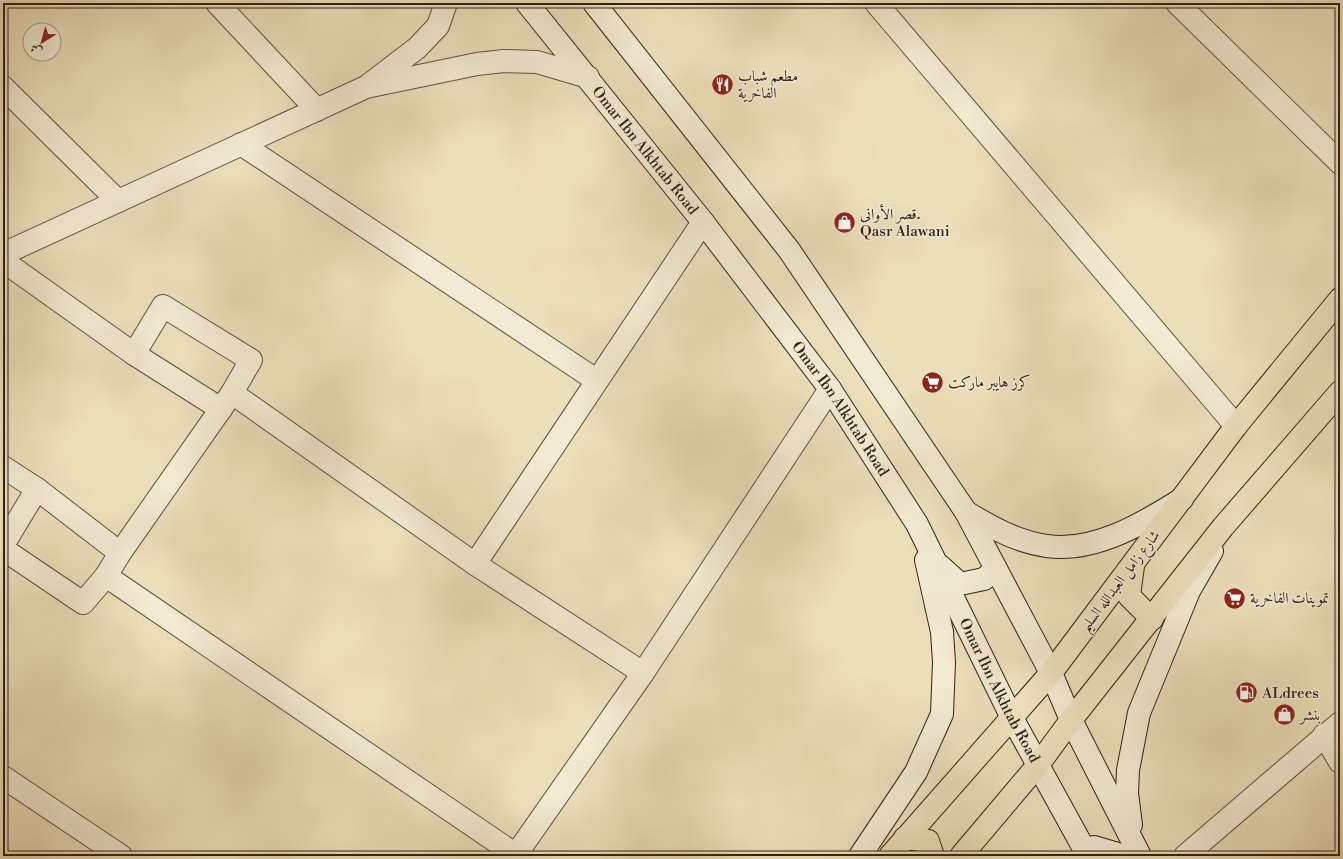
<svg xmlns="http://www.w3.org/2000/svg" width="1343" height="859" viewBox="0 0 1343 859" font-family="'Libre Bodoni',Amiri,serif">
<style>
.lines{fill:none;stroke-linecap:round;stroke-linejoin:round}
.minor-casing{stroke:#5f5142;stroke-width:24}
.tertiary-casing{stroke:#5f5142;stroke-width:24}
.secondary-casing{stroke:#302119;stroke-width:24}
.trunk-casing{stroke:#302119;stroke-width:24}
.minor{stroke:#f3ebd3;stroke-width:22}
.tertiary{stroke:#f3ebd3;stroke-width:22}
.secondary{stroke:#f3ebd3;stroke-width:22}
.trunk{stroke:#ece0bb;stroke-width:22}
.labels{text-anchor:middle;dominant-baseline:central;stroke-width:3;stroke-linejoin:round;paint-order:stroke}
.poi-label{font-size:15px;fill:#302119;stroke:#f3ebd3;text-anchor:start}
.street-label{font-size:15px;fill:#302119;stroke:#f3ebd3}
</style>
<rect width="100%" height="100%" fill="#ece0bb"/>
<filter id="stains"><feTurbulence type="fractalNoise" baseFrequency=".005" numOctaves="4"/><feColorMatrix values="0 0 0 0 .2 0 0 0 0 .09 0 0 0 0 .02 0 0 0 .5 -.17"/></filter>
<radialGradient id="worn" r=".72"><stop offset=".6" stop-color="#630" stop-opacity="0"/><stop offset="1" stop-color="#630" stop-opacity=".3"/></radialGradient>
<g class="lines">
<defs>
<g id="minor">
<path d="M217,3L317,110"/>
<path d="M876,3L1236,426"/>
<path d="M1177,3L1340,163"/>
<path d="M3,87L118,201"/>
<path d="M241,144L596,380"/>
<path d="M3,261L134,354"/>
<path d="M221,409L134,354L163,306L251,360L232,393"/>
<path d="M3,467L37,489"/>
<path d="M3,545L37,489L120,553L106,576L83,603L3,549"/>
<path d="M120,553L232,393L475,564L643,673"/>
<path d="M475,564L703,222"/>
<path d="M106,576L516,855"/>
<path d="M1324,735L1340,762"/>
<path d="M3,777L121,856"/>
<path d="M515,856L643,673L830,389"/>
<path d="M1185,856L1340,723"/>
</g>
<g id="tertiary">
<path d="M370,84L417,48L438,26L446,3"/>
<path d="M3,254L366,87L477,64L504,61L537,62L588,77"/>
</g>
<g id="secondary">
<path id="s1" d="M527,3L703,222L830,389L917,524L1011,716L1088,856"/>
<path d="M594,3L789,250L966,512L1051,673L1071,720L1140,856"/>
<path d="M966,512C991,527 1017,542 1047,546C1094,553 1144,523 1182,499"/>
<path d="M940,566L960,584L984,579L996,569"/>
<path d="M1131,825L1127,793L1128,770L1139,713L1189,591L1212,551"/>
<path d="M860,856L916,772L942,714L944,662L942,632L926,560"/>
<path d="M1089,856L1094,847L1118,854L1120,856"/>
</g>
<g id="trunk">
<path d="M1133,566L1129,596L1152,619"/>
<path d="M905,838L928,841L933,856"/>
<path d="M890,856L1051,673L1236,426L1340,299"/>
<path d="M961,856L1038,765L1071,720L1223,527L1340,392"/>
</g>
</defs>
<use href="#minor" class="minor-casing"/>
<use href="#tertiary" class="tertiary-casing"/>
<use href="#secondary" class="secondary-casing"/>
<use href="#trunk" class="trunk-casing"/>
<use href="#minor" class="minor"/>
<use href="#tertiary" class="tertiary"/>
<use href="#secondary" class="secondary"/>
<use href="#trunk" class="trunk"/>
</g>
<defs>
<symbol id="restaurant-disc" viewBox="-11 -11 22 22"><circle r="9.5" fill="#8f2418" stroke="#f3ebd3"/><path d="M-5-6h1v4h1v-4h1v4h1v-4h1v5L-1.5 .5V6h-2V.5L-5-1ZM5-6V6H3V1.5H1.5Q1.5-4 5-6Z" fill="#fff"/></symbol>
<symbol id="shop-disc" viewBox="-11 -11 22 22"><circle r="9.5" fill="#8f2418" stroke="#f3ebd3"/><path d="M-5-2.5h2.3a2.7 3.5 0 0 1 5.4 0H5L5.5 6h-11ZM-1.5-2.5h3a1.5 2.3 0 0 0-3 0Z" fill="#fff"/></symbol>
<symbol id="supermarket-disc" viewBox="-11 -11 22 22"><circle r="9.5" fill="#8f2418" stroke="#f3ebd3"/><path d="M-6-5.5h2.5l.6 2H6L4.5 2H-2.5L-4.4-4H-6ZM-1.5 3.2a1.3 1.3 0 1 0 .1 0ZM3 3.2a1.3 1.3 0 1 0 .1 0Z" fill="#fff"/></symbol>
<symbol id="fuel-disc" viewBox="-11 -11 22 22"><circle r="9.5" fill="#8f2418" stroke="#f3ebd3"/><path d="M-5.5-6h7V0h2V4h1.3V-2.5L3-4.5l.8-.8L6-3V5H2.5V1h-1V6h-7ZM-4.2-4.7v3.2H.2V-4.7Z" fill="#fff"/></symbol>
</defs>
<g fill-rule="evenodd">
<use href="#restaurant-disc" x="710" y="72" width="25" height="25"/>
<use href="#shop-disc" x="832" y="210" width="25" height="25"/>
<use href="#supermarket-disc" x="920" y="370" width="25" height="25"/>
<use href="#supermarket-disc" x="1222" y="586" width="25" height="25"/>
<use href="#fuel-disc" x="1234" y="680" width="25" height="25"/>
<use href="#shop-disc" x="1272" y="702" width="25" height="25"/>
</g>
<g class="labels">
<g class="poi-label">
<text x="738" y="76">مطعم شباب<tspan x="738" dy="17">الفاخرية</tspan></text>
<text x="860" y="214">قصر الأواني.<tspan x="860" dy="17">Qasr Alawani</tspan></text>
<text x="948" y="382">كرز هايبر ماركت</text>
<text x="1250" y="598">تموينات الفاخرية</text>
<text x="1262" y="693">ALdrees</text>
<text x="1300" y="715">بنشر</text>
</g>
<g class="street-label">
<text stroke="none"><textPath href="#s1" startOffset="189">Omar Ibn Alkhtab Road</textPath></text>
<text stroke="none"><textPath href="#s1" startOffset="513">Omar Ibn Alkhtab Road</textPath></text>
<text transform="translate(1120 581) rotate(-53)">شارع زامل العبدالله السليم</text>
<text stroke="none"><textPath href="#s1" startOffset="837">Omar Ibn Alkhtab Road</textPath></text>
</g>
</g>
<rect width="1343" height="859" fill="none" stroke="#ece0bb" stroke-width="16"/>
<rect x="4" y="4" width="1335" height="851" fill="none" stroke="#302119" stroke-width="2"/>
<rect x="8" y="8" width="1327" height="843" fill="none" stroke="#302119"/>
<g transform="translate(42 42) rotate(217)"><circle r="19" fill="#f3ebd3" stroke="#a59a89"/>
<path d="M0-3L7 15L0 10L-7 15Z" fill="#8f2418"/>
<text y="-6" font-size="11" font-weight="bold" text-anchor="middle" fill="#302119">ش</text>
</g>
<rect width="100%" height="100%" filter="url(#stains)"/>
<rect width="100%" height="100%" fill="url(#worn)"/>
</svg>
